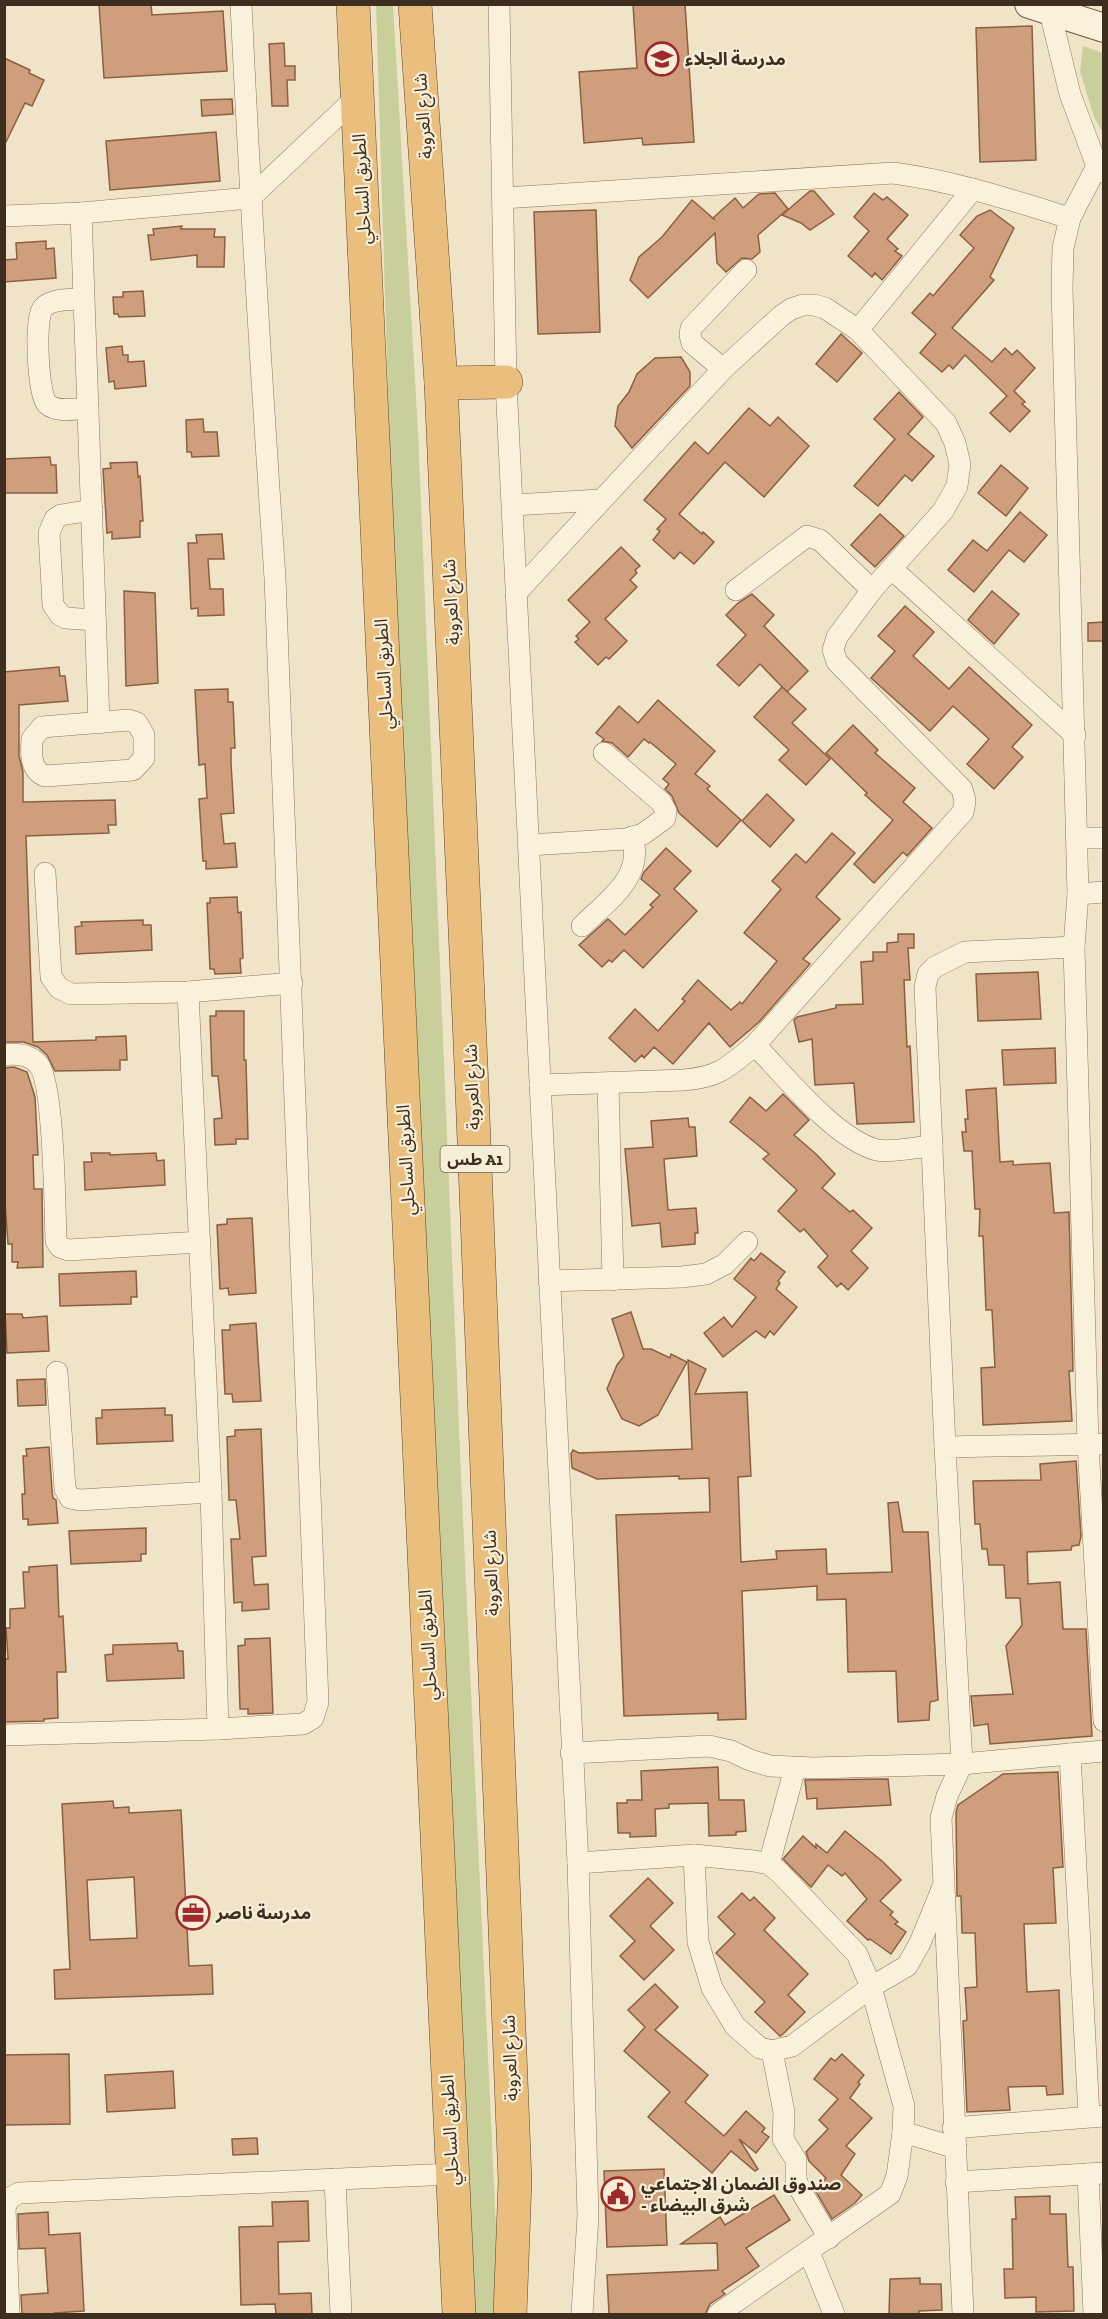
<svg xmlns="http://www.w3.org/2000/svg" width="1108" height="2319" viewBox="0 0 1108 2319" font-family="'Zilla Slab','Noto Sans Arabic',serif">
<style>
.green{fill:#c9cf9b}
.building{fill:#cf9f7d;stroke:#8d5f41;stroke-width:1.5;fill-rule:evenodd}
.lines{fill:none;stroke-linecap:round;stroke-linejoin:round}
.minor-casing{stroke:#8d765c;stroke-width:22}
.secondary-casing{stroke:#6f573f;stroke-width:30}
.trunk-casing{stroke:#5b4430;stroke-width:34}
.minor{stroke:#faf1dc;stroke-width:21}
.secondary{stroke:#faf1dc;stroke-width:28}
.trunk{stroke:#eabe7c;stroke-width:33}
.labels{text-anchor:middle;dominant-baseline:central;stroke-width:4.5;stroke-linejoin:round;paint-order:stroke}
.shield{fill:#f7eed8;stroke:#756857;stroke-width:1.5}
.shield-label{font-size:16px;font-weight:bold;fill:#3d2e20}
.poi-label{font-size:18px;font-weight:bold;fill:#3d2e20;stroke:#f7eed8;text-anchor:start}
.street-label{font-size:18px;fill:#3d2e20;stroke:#f7eed8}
</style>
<rect width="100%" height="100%" fill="#f0e4c8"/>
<g class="green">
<path d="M376,5H393L418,431L461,1476L500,2314H471L391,490Z"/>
<path d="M1083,46L1103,53V133L1094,117L1080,71Z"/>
</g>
<g class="building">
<path d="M99,4H151L152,15L223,11L227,71L104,78Z"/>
<path d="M633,4H685L694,142L643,145L642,138L584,143L579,72L637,68Z"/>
<path d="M1032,26L1036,160L980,162L976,28Z"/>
<path d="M284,43L285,66H295V80H287L288,106H272L269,44Z"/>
<path d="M4,58L30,70L29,73L44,80L32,106L25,103L4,146Z"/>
<path d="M232,99L233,114L202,116L201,100Z"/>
<path d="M216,132L220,181L110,190L106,141Z"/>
<path d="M810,191H814L834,214L810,230L801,223L782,215Z"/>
<path d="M775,193L788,209L758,235L760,252L752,259L742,258L726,272L717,263L715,233L648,298L630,280L639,257L662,237L692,200L714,219V217L735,198L743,208L759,194Z"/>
<path d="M874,193L883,200L887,197L908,215L887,239L898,249L895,251L902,256L882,280L875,273L872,277L848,256L869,231L854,217Z"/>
<path d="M596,210L600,332L538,334L534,212Z"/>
<path d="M990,210L1014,228L990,277L994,280L952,328L992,362L1005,348L1012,355L1017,350L1035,368L1014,391L1025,402L1022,404L1030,411L1010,432L990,413L1007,396L965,355L953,369L949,365L942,372L920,353L936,334L912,313L930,293L933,296L974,248L960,235L977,216Z"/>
<path d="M182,226L181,229H215L214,237H225L224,267H197V255L151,260L148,235H154L153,229Z"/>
<path d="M46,241V249L54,248L56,278L4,282V260L17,259L16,243Z"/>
<path d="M143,291L145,316L119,317L118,314H114L113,297H123V292Z"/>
<path d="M841,334L862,353L837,382L816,364Z"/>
<path d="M122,346L123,355H128V362L144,361L146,386L115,389L114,381L109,382L106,348Z"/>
<path d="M681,357L690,372V386L632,448L615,426L618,406L629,392L637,374L655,358Z"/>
<path d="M899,392L923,417L908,434L934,456L912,481L905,475L878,506L854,486L895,439L874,419Z"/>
<path d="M749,408L770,426L778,417L809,446L764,497L725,462L679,514L702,534L703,532L714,542L694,564L680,552L674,559L653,540L660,531L657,529L666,519L644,500L695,442L708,454Z"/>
<path d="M203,419L204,432H217L219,456L192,457L191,452H187L186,420Z"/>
<path d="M50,457L51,465H56L57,493H4V459Z"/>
<path d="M137,462L138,477L140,476L143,521H140V537L112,539V532L107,533L103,469L111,468L110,463Z"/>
<path d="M1001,465L1028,488L1006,516L978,493Z"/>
<path d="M1020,512L1047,535L1024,562L1009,550L974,592L948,570L973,540L987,551Z"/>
<path d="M880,514L904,536L875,567L851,545Z"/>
<path d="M222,534L224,559H208L210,589H223L224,615L198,616V608L191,609L188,543H197L196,535Z"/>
<path d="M621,547L640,566L635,570L637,573L630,580L637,587L605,619L627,641L609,659L606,657L598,665L575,642L579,639L576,636L590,622L568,600Z"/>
<path d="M124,591L155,593L158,683L126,686Z"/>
<path d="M992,591L1019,614L994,644L968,620Z"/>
<path d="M752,594L774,615L764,626L808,671L787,692L760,664L739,686L717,665L746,635L726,615L738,603Z"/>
<path d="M905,606L934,632L913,656L949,689L969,667L1032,725L1012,747L1023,757L994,789L967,764L989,739L953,706L930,731L871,678L895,651L878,636Z"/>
<path d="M1104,622V641H1088V623Z"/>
<path d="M59,667L60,676H65L68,701L19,705V756L23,772V802L115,800L116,825H108L109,833L26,836L33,1042L96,1040V1037L126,1036L127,1060H120V1070L55,1071L47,1055L38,1047L24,1042H4V672Z"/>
<path d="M782,687L806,709L792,723L830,759L806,785L779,760L789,750L754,717Z"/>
<path d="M228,689V702H233L235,748H231V763L234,813L221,814L224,844L235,843L237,867L206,869V861H203L199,799L207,798L205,764L199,765L195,690Z"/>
<path d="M658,700L715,751L695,774L710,786L707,789L741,820L717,847L679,813L672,796L665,789L669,784L663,779L676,764L650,742L649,743L644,739L628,757L612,743L602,741L604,739L596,733L619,706L638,723Z"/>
<path d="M853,725L878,750L875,753L915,788L903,802L932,828L907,856L903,852L874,883L854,864L893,820L865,795L867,793L826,753Z"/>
<path d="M767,794L794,820L770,847L742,821Z"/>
<path d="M832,833L855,853L816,897L840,919L803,959L810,964L759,1022L730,1047L709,1023L673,1064L654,1047L644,1058L642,1055L635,1062L609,1038L635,1009L658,1031L685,1001L682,999L698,980L731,1010L740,1002L742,1004L777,961L744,933L781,889L772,881L796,854L806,863Z"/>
<path d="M666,848L691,871L674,889L697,911L643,968L624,950L612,962L609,960L602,967L579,945L608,919L625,935L653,907L650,905L660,895L641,879L644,872Z"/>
<path d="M237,897L238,913L241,912L243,958L240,959L241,973L215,974L214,969H210L207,903H210V898Z"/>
<path d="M143,920V925H151L152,950L76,954L75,927L82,926L81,922Z"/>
<path d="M898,934H914V948H908L910,980H904L907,1047L910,1046L914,1122L857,1124L854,1083L815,1085L812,1039L799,1042L794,1020L797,1017L836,1008V1005L863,1004L861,962L873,961V952H887V943L898,942Z"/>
<path d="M1038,972L1041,1019L978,1021L976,974Z"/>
<path d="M216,1011H244V1060H246L248,1139H236V1144L215,1145L214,1119L222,1118L218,1076H212L210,1016H216Z"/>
<path d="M1055,1048L1056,1083L1004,1085L1002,1050Z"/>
<path d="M14,1067L27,1072L35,1097L38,1155H33L34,1189H42L43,1267L17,1268L18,1262H12V1244H8L4,1189V1068Z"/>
<path d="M996,1088L1000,1162L1013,1161V1165L1050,1163L1054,1213L1069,1212L1073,1371H1069L1072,1421L983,1425L981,1368L995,1367L992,1310H986L983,1236H979L980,1209H975L972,1151H964L962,1132H966L965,1119H968L966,1090Z"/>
<path d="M783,1094L809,1120L794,1135L816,1154L835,1174L822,1188L850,1212L853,1210L872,1228L851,1251L868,1268L848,1290L841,1283L837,1287L818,1267L828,1256L804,1229L800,1232L778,1211L797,1190L763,1159L769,1154L730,1122L750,1097L766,1111Z"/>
<path d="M688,1118L689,1127H695L697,1156L664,1159L668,1210L696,1208L698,1233H695V1244L662,1247L660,1223L632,1226L625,1149L653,1147L651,1121Z"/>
<path d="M91,1153H110V1155L156,1153L157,1161L164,1160L165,1185L85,1190L84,1162H92Z"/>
<path d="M252,1218L256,1293L229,1295L228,1288L220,1289L217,1225L227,1224V1219Z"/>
<path d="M761,1253L785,1272L778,1281L780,1283L776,1289L797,1307L774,1335L770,1331L765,1338L756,1331L723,1357L704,1333L724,1317L732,1327L756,1297L734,1279L751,1258L754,1261Z"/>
<path d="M136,1271L137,1297H131V1304L60,1306L59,1274Z"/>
<path d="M631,1312L643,1349H651L670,1358L671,1354L687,1362L658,1415L639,1426L622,1419L607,1389L617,1365L624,1356L612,1319Z"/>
<path d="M5,1314H22L23,1318L47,1316L49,1351L7,1353Z"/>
<path d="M256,1323L261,1401L233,1402L232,1394H225L222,1330H230V1325Z"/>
<path d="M688,1360L706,1369L695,1394L747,1392L751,1476L738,1477L741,1562L777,1559L776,1551L826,1549L827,1574L892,1572L888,1503L898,1502L903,1532H928L938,1700L930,1702L929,1720L898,1722L896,1671L848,1672L846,1599L817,1600V1586L742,1591L746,1719L718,1720V1713L624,1716L616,1515L710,1512L709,1478L679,1479V1476L597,1479L572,1468L571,1454L573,1450L579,1453L692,1449Z"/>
<path d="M45,1379L46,1405L18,1406L17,1380Z"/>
<path d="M165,1408V1415H172L173,1441L97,1444L96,1418H102V1410Z"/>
<path d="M261,1429L266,1556L252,1557L254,1585L268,1584L269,1609L242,1611V1602L234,1603L231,1539H240L236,1500H229L227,1437L235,1436V1430Z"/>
<path d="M49,1447L52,1490L53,1498L56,1500L58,1523L28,1525V1519H23L22,1494H25L23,1456H27L26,1449Z"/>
<path d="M1076,1461L1081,1536L1079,1545L1072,1546L1071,1550L1027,1552L1028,1584L1060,1582L1063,1629H1086L1092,1736L990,1744L988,1724L974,1726L971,1696L1013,1694L1006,1646L1022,1625L1020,1598H1006L1004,1565H989L987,1549H982L980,1524H975L973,1481L1041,1480L1040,1464Z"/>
<path d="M146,1528V1554H141V1561L71,1564L69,1531Z"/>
<path d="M57,1565L59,1617L63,1616L66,1672H57L58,1718L44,1719V1721L4,1722V1659H8L6,1628H10V1609L25,1608L23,1572H29V1567Z"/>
<path d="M270,1638L273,1713L248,1714V1709H240L238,1646L245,1645V1639Z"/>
<path d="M177,1643L178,1651H183L184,1678L107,1681L105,1655L113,1654V1645Z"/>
<path d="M718,1767L719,1800H744L746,1831L736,1832V1835L709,1836L708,1803L669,1804V1808L655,1809L656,1836L630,1837V1833H618L617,1803H627V1800H642L641,1771Z"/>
<path d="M1058,1772L1063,1867L1053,1868L1056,1923L1024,1924L1027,1992L1059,1990L1063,2094L1047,2095L1046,2086L1008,2087L1010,2110L967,2112L963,2021L967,2020L965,1988L977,1987L975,1933H962L961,1896H957L956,1812L958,1805L1003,1774Z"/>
<path d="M888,1779L891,1805L817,1809V1798L807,1799L805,1780Z"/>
<path d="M113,1801L114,1808L129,1807V1813L181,1810L189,1966L212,1965L213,1994L55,1999L54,1970L70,1969L62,1804ZM134,1877L137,1938L90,1940L87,1880Z"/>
<path d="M845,1831L882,1861L901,1880L880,1901L893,1912L890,1915L898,1922L895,1924L906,1932L891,1954L870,1939L868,1940L847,1921L867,1899L845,1873L842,1876L828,1865L811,1887L783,1859L803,1836L816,1848V1844L827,1853Z"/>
<path d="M648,1878L673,1903L650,1926L674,1950L644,1980L620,1956L635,1941L610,1916Z"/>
<path d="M742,1893L750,1901L754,1897L775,1918L764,1930L808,1974L788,1995L805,2012L782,2035L780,2036L755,2012L765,2002L716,1953L735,1934L718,1917Z"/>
<path d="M655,1984L678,2007L655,2030L708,2075L685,2102L724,2136L746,2111L765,2128L762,2132L769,2137L756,2153L739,2139L758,2169L755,2171L731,2151L712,2173L648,2117L670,2092L624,2051L645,2027L628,2010Z"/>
<path d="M69,2054L70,2124L4,2125V2055Z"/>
<path d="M842,2054L864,2075L858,2082L860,2084L850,2098L872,2118L846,2146L855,2154L841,2175L862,2195L855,2203L832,2219L815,2190L826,2178L809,2161L806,2152L828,2129L819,2120L838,2099L814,2079L831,2058L835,2061Z"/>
<path d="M173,2071L175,2108L107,2112L105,2075Z"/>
<path d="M257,2138L258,2154L233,2155L232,2139Z"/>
<path d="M664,2169L667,2245L607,2247L604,2171Z"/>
<path d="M774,2195L790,2220L746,2248L759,2266L722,2291L725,2294L710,2304L705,2314H609L607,2275L718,2270L717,2243L681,2244L720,2217L725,2225Z"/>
<path d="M1050,2196V2214H1066L1068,2267H1073L1074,2311L1036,2312V2297L1005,2298L1004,2269H1013L1012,2219H1016L1015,2197Z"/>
<path d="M308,2201L309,2241L278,2242L279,2294L311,2293L312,2314H276L275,2304L241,2305L239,2227L273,2226L272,2202Z"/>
<path d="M48,2212L49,2235L80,2233L84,2311L54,2313V2314H22L21,2295L48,2293L45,2248L19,2249L18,2214Z"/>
<path d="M920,2278V2284H941L942,2310L919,2311V2314H889L890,2279Z"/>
</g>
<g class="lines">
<defs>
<g id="minor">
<path d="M499,4L506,382L578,1863L588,2216L582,2314"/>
<path d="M1048,4L1070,94L1097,166L1104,172"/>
<path d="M1097,166L1070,218L1063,248L1062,288L1078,894L1074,947L1088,1444L1104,1721"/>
<path d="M503,198L893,173C954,181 1011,200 1070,218"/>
<path d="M81,213L99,723"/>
<path d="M4,216L81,213L250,198L357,97"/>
<path d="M83,299C71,300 52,298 43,308C34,318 38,395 47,404C57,413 76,409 88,408"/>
<path d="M858,330L973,189"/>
<path d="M723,369L692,343L690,335L691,328L746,270"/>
<path d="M513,505L600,500"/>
<path d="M92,510L61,515L55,519L49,533L53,605L60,615L66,618L95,620"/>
<path d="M892,569L1075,735"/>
<path d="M736,590L807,536L820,540L872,590"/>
<path d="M516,593L723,369L781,316L791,309L803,305H814L825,308L858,330L946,423L955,443L960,464L957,486L943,511L872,590L837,637L833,650L837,662L962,789L965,801L963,812L755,1045C728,1067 720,1077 684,1080L540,1085"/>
<path d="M128,720L137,723L144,735V758L133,770L45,776C30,770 31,753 32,739L42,727Z"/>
<path d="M1077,838H1104"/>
<path d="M529,845L626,839L643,834L665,818L666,811L661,802L604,753"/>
<path d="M45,873L51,977L59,988L71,994L188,992L292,983"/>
<path d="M1078,894L1104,892"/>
<path d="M582,926C607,901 645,877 632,837"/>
<path d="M188,992L211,1492L218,1729"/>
<path d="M755,1045C786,1077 835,1139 877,1150C890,1153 918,1147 932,1146"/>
<path d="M4,1055C17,1053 29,1054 38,1064C54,1081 55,1211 56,1241L60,1247L68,1250L200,1242"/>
<path d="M608,1083L613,1280"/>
<path d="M549,1281L682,1277L706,1274L725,1264L747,1242"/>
<path d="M57,1372L65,1489L70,1498L80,1500L211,1492"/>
<path d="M945,1447L925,987L928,974L935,967L965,952L1074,947"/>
<path d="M4,1735L218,1729L303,1724L313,1718L318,1702L275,578C262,387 250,196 241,4"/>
<path d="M571,1753L709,1746L731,1751L750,1760L770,1766L813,1768L962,1764L1070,1754"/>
<path d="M694,1855L698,1942L712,1988L735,2026L760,2048L772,2051L792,2046L871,1987L907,1966L920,1943L942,1889"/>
<path d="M578,1863L694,1855L754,1861L769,1864L780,1873L857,1954L871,1987L904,2106L903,2132L956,2148"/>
<path d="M769,1864L795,1768"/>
<path d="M772,2051L784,2112L783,2139L796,2160V2180L801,2191L829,2238"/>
<path d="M1089,2116L1070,1754L1104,1751"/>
<path d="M953,2128L1103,2116"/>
<path d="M1088,2174L1094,2314"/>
<path d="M335,2179L341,2314"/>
<path d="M956,2182L1104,2173"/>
<path d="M809,2252L834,2314"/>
<path d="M9,2314L5,2207L10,2198L19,2193L452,2174"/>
<path d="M718,2314L890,2194L897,2176L903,2132"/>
<path d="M963,2314L941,1818L947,1796L962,1764L945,1447L1104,1444"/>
</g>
<path id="secondary" d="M1029,4L1104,28"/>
<g id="trunk">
<path d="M353,4L459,2314"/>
<path d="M415,4L441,383L471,1065L515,2181L510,2314"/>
<path d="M441,383L506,382"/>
</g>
</defs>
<use href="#minor" class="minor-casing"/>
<use href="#secondary" class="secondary-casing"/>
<use href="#trunk" class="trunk-casing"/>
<use href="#minor" class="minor"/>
<use href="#secondary" class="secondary"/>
<use href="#trunk" class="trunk"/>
</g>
<defs>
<symbol id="school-ring" viewBox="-11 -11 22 22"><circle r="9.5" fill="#f7eed8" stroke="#9e2a2b" stroke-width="1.5"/><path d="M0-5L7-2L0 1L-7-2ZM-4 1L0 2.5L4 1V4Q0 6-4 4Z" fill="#9e2a2b"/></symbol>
<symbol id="office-ring" viewBox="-11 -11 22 22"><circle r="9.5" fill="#f7eed8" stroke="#9e2a2b" stroke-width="1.5"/><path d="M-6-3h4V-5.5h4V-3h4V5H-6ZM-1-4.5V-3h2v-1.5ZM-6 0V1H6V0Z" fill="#9e2a2b"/></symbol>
<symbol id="civic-ring" viewBox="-11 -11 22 22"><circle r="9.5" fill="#f7eed8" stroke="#9e2a2b" stroke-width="1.5"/><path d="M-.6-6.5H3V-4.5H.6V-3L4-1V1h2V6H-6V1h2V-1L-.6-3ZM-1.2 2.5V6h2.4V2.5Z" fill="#9e2a2b"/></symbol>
</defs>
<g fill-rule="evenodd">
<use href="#school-ring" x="643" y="40" width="38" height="38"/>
<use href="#office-ring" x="174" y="1894" width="38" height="38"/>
<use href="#civic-ring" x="599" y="2175" width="38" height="38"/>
</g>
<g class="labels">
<rect class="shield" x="440.5" y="1146" width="69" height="26" rx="4.5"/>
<g class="shield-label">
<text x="475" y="1159">طس A1</text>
</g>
<g class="poi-label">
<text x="685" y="59">مدرسة الجلاء</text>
<text x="216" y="1913">مدرسة ناصر</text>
<text x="641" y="2184">صندوق الضمان الاجتماعي<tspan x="641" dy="21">- شرق البيضاء</tspan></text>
</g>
<g class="street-label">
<text transform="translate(423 116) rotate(-94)">شارع العروبة</text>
<text transform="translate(362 189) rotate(-93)">الطريق الساحلي</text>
<text transform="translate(451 602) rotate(-93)">شارع العروبة</text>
<text transform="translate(384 674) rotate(-93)">الطريق الساحلي</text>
<text transform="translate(472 1087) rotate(-92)">شارع العروبة</text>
<text transform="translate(406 1160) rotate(-93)">الطريق الساحلي</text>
<text transform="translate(491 1573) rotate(-92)">شارع العروبة</text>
<text transform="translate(428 1645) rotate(-93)">الطريق الساحلي</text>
<text transform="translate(510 2058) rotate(-92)">شارع العروبة</text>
<text transform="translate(450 2130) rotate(-93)">الطريق الساحلي</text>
</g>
</g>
<rect width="1108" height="2319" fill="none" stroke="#3d2e20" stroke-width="12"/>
</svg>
